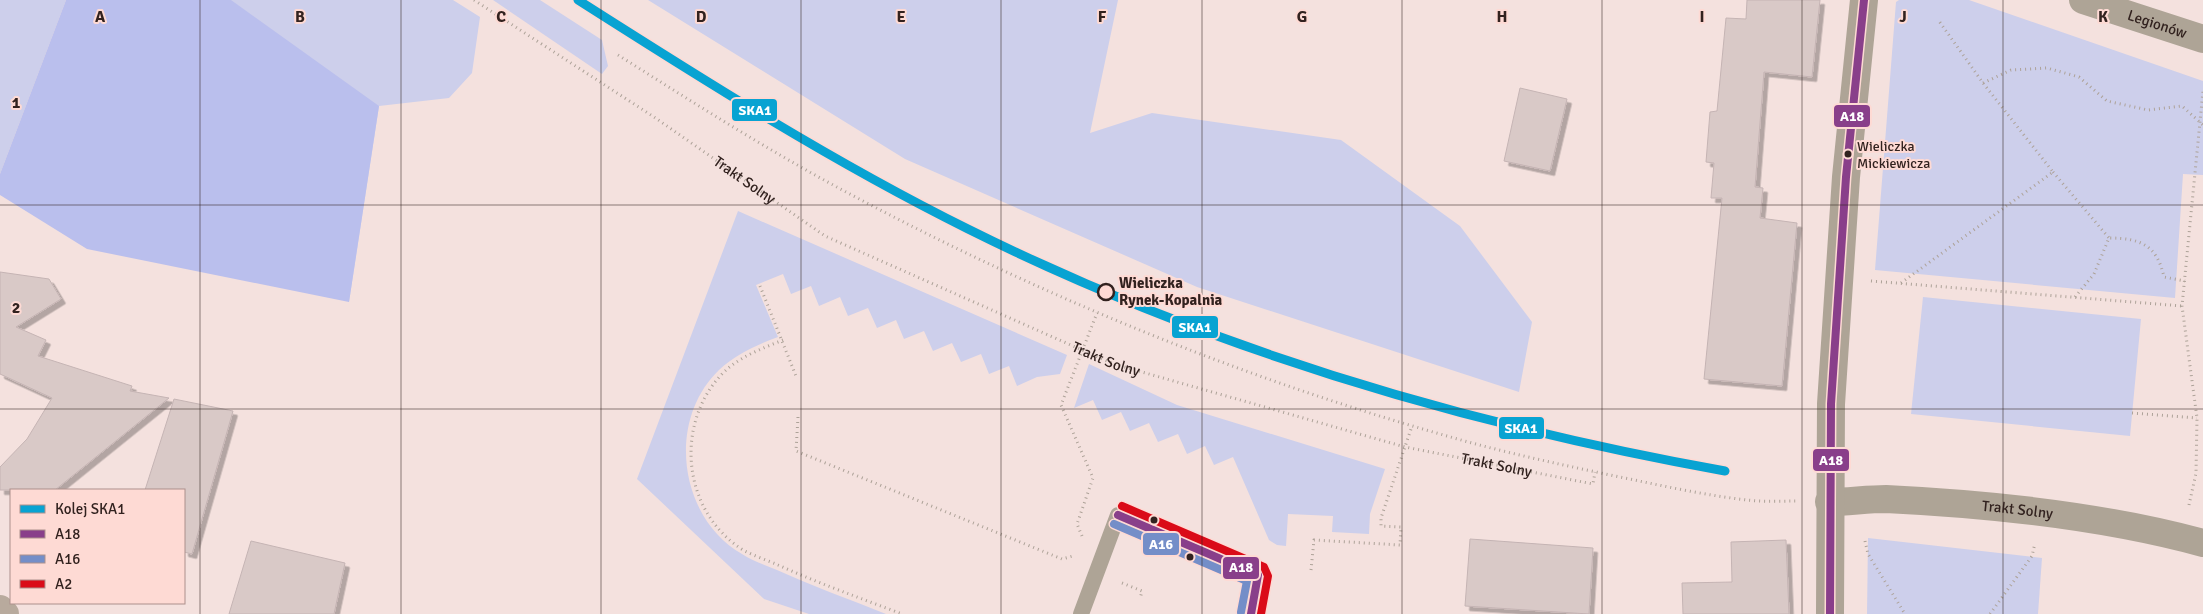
<svg xmlns="http://www.w3.org/2000/svg" width="2203" height="614" viewBox="0 0 2203 614" font-family="Signika,sans-serif">
<style>
.green{fill:#cdcfeb}
.forest{fill:#babfed}
.building{fill:#d9c9c7;stroke:#c5b4b4;filter:url(#shadow)}
.lines{fill:none;stroke-linecap:round;stroke-linejoin:round}
.path{stroke:#ada298;stroke-width:3;stroke-dasharray:1 4;stroke-linecap:butt}
.lane{stroke:#aea496;stroke-width:16}
.street{stroke:#aea496;stroke-width:28}
.secondary{stroke:#b8aa9d;stroke-width:28}
.bus-1-casing{stroke:#fedad4;stroke-width:11}
.bus-2-casing{stroke:#fedad4;stroke-width:11}
.bus-3-casing{stroke:#fedad4;stroke-width:11}
.bus-1{stroke:#893f8a;stroke-width:8}
.bus-2{stroke:#748ec8;stroke-width:8}
.bus-3{stroke:#da0b18;stroke-width:8}
.rail-1-casing{stroke:#fedad4;stroke-width:12}
.rail-1{stroke:#08a3d2;stroke-width:9}
.grid{fill:none;stroke:#32221f;stroke-width:1;stroke-opacity:0.55}
.bus-dot{fill:#32221f;stroke:#fedad4;stroke-width:2}
.stop-dot{fill:#fedad4;stroke:#32221f;stroke-width:2.5}
.labels{text-anchor:middle;dominant-baseline:central;stroke-width:4;stroke-linejoin:round;paint-order:stroke}
.bus-label{font-size:14px;fill:#32221f;stroke:#fedad4;text-anchor:start}
.street-label{font-size:15px;fill:#32221f;stroke:#fedad4}
.stop-label{font-size:15px;font-weight:bold;fill:#32221f;stroke:#fedad4;text-anchor:start}
.grid-label{font-size:16px;text-anchor:middle;font-weight:bold;fill:#32221f;stroke:#fedad4;stroke-width:4;stroke-linejoin:round;paint-order:stroke}
.line-badge{stroke:#fedad4;stroke-width:2}
.badge-label{font-size:14px;text-anchor:middle;font-weight:bold;fill:#fff}
</style>
<defs>
<filter id="shadow"><feDropShadow dx="4.5" dy="4.5" stdDeviation="0" flood-color="#0004"/></filter>
</defs>
<rect width="100%" height="100%" fill="#f4e1de"/>
<g class="green">
<path d="M0,0H66L0,174Z"/>
<path d="M196,0H453L480,17L472,73L449,98L379,106L349,302Z"/>
<path d="M493,0H540L602,40L608,66L602,74Z"/>
<path d="M648,0H1118L1090,133L1152,113L1341,140L1460,226L1532,322L1519,392L1197,287L905,159Z"/>
<path d="M1899,0H1969L2203,81V175L2183,174L2175,298L1875,270L1896,2Z"/>
<path d="M738,211L1067,355L1060,374L1037,377L1017,386L1009,366L989,374L981,354L961,362L952,343L933,351L924,331L904,339L896,320L877,328L868,308L848,316L840,297L819,306L811,286L791,294L783,274L756,285L778,337C756,345 736,354 719,370C666,421 679,518 742,554C753,561 765,565 777,570C812,586 849,599 886,614H809L764,599L637,479Z"/>
<path d="M1923,297L2141,319L2130,436L1911,414Z"/>
<path d="M1089,364L1177,405L1385,469L1370,514L1369,534L1332,532L1333,516L1288,514L1286,546L1277,545L1269,540L1233,457L1214,465L1205,446L1187,454L1178,434L1158,442L1149,423L1130,431L1121,412L1102,420L1093,400L1074,408Z"/>
<path d="M1868,538L2042,558L2038,614H1867Z"/>
</g>
<path class="forest" d="M66,0H231L379,106L349,302L87,249L0,195V174Z"/>
<g class="building">
<path d="M1747,0H1820L1812,77L1764,72L1755,187L1763,188L1760,218L1797,223L1782,386L1704,379L1722,198H1711L1714,163L1706,162L1710,112L1717,111L1726,18L1746,19Z"/>
<path d="M1520,88L1567,99L1550,171L1504,161Z"/>
<path d="M0,272L49,279L61,299L16,327L46,340L38,356L132,386L130,391L169,398L55,490H0V467L27,439L52,398L0,374Z"/>
<path d="M174,399L233,411L192,554L184,552V490H145Z"/>
<path d="M1470,539L1593,548L1589,614L1465,606Z"/>
<path d="M1786,540L1789,614H1683L1682,583L1732,582L1731,542Z"/>
<path d="M251,541L345,563L334,614H229Z"/>
</g>
<g class="lines">
<g class="path">
<path id="s1" d="M474,0L654,117L825,236L1082,350L1114,364L1405,447L1593,484L1595,472"/>
<path d="M618,55C694,103 769,151 848,193C1039,295 1239,377 1447,436C1502,452 1558,464 1615,476C1659,485 1703,495 1747,500C1764,502 1782,501 1798,501"/>
<path d="M1983,83L2011,70L2047,68L2079,77L2107,101L2148,110L2182,106L2203,125"/>
<path d="M2053,172L2109,238"/>
<path d="M1871,281L2182,306"/>
<path d="M1901,283L2053,172L1983,83L1939,21"/>
<path d="M760,286L796,376"/>
<path d="M2075,297L2094,274L2109,238C2140,238 2157,245 2164,277L2185,281"/>
<path d="M783,340C761,349 738,357 721,375C674,426 683,512 743,550C754,556 767,560 778,565C818,583 860,598 902,614"/>
<path d="M2132,413L2197,418"/>
<path d="M798,417L796,451L1062,559L1073,556"/>
<path d="M2189,505L2196,473L2197,418L2182,306L2203,91"/>
<path d="M1082,536L1077,524L1093,478L1061,405L1097,313"/>
<path d="M1865,541L1868,554L1905,614"/>
<path d="M1311,570L1314,540L1400,545L1401,527L1381,526V518L1412,426"/>
<path d="M1122,583L1142,591L1140,599"/>
<path d="M1990,614L2032,556L2035,543"/>
</g>
<path class="lane" d="M1081,614L1118,515L1258,575L1251,614"/>
<g class="street">
<path id="s2" d="M2083,0L2203,39"/>
<path id="s3" d="M1829,502C1848,502 1867,499 1886,499C1989,504 2104,516 2203,543"/>
<path d="M1830,614L1831,404L1846,177L1864,0"/>
</g>
<path class="secondary" d="M0,609L5,614"/>
<defs>
<g id="bus-1">
<path d="M1118,515L1258,575L1251,614"/>
<path d="M1830,614L1831,404L1846,177L1864,0"/>
</g>
<path id="bus-2" d="M1114,524L1247,581L1241,612"/>
<path id="bus-3" d="M1122,506L1264,567L1268,576L1261,614"/>
</defs>
<use href="#bus-1" class="bus-1-casing"/>
<use href="#bus-2" class="bus-2-casing"/>
<use href="#bus-3" class="bus-3-casing"/>
<use href="#bus-1" class="bus-1"/>
<use href="#bus-2" class="bus-2"/>
<use href="#bus-3" class="bus-3"/>
<defs>
<path id="rail-1" d="M578,0C705,81 833,162 968,229C1207,348 1463,424 1725,471"/>
</defs>
<use href="#rail-1" class="rail-1-casing"/>
<use href="#rail-1" class="rail-1"/>
</g>
<path class="grid" d="M200,0V614M401,0V614M601,0V614M801,0V614M1001,0V614M1202,0V614M1402,0V614M1602,0V614M1802,0V614M2003,0V614M0,205H2203M0,409H2203"/>
<g class="bus-dot">
<circle cx="1848" cy="154" r="4.5"/>
<circle cx="1154" cy="520" r="4.5"/>
<circle cx="1190" cy="557" r="4.5"/>
</g>
<circle class="stop-dot" cx="1106" cy="292" r="8"/>
<g class="labels">
<g class="bus-label">
<text x="1857" y="146">Wieliczka<tspan x="1857" dy="17">Mickiewicza</tspan></text>
</g>
<g class="street-label">
<text stroke="none"><textPath href="#s2" startOffset="78">Legionów</textPath></text>
<text stroke="none"><textPath href="#s1" startOffset="325">Trakt Solny</textPath></text>
<text stroke="none"><textPath href="#s1" startOffset="730">Trakt Solny</textPath></text>
<text stroke="none"><textPath href="#s1" startOffset="1135">Trakt Solny</textPath></text>
<text stroke="none"><textPath href="#s3" startOffset="189">Trakt Solny</textPath></text>
</g>
<g class="stop-label">
<text x="1119" y="283">Wieliczka<tspan x="1119" dy="17">Rynek-Kopalnia</tspan></text>
</g>
</g>
<g class="grid-label">
<text x="100" y="22">A</text>
<text x="300" y="22">B</text>
<text x="501" y="22">C</text>
<text x="701" y="22">D</text>
<text x="901" y="22">E</text>
<text x="1102" y="22">F</text>
<text x="1302" y="22">G</text>
<text x="1502" y="22">H</text>
<text x="1702" y="22">I</text>
<text x="1903" y="22">J</text>
<text x="2103" y="22">K</text>
<text x="16" y="108">1</text>
<text x="16" y="313">2</text>
</g>
<g class="line-badge">
<rect x="731" y="98" width="47" height="24" rx="5" fill="#08a3d2"/>
<rect x="1833" y="104" width="38" height="24" rx="5" fill="#893f8a"/>
<rect x="1171" y="315" width="48" height="24" rx="5" fill="#08a3d2"/>
<rect x="1498" y="416" width="47" height="24" rx="5" fill="#08a3d2"/>
<rect x="1812" y="448" width="38" height="24" rx="5" fill="#893f8a"/>
<rect x="1142" y="532" width="38" height="24" rx="5" fill="#748ec8"/>
<rect x="1222" y="556" width="38" height="24" rx="5" fill="#893f8a"/>
</g>
<g class="badge-label">
<text x="755" y="115">SKA1</text>
<text x="1852" y="121">A18</text>
<text x="1195" y="332">SKA1</text>
<text x="1521" y="433">SKA1</text>
<text x="1831" y="465">A18</text>
<text x="1161" y="549">A16</text>
<text x="1241" y="572">A18</text>
</g>
<rect x="10" y="489" width="175" height="115" fill="#fedad4" stroke="#ac908c"/>
<rect x="20" y="505" width="25" height="8" fill="#08a3d2" stroke="#ac908c"/>
<text x="55" y="514" font-size="15" fill="#32221f">Kolej SKA1</text>
<rect x="20" y="530" width="25" height="8" fill="#893f8a" stroke="#ac908c"/>
<text x="55" y="539" font-size="15" fill="#32221f">A18</text>
<rect x="20" y="555" width="25" height="8" fill="#748ec8" stroke="#ac908c"/>
<text x="55" y="564" font-size="15" fill="#32221f">A16</text>
<rect x="20" y="580" width="25" height="8" fill="#da0b18" stroke="#ac908c"/>
<text x="55" y="589" font-size="15" fill="#32221f">A2</text>
</svg>
